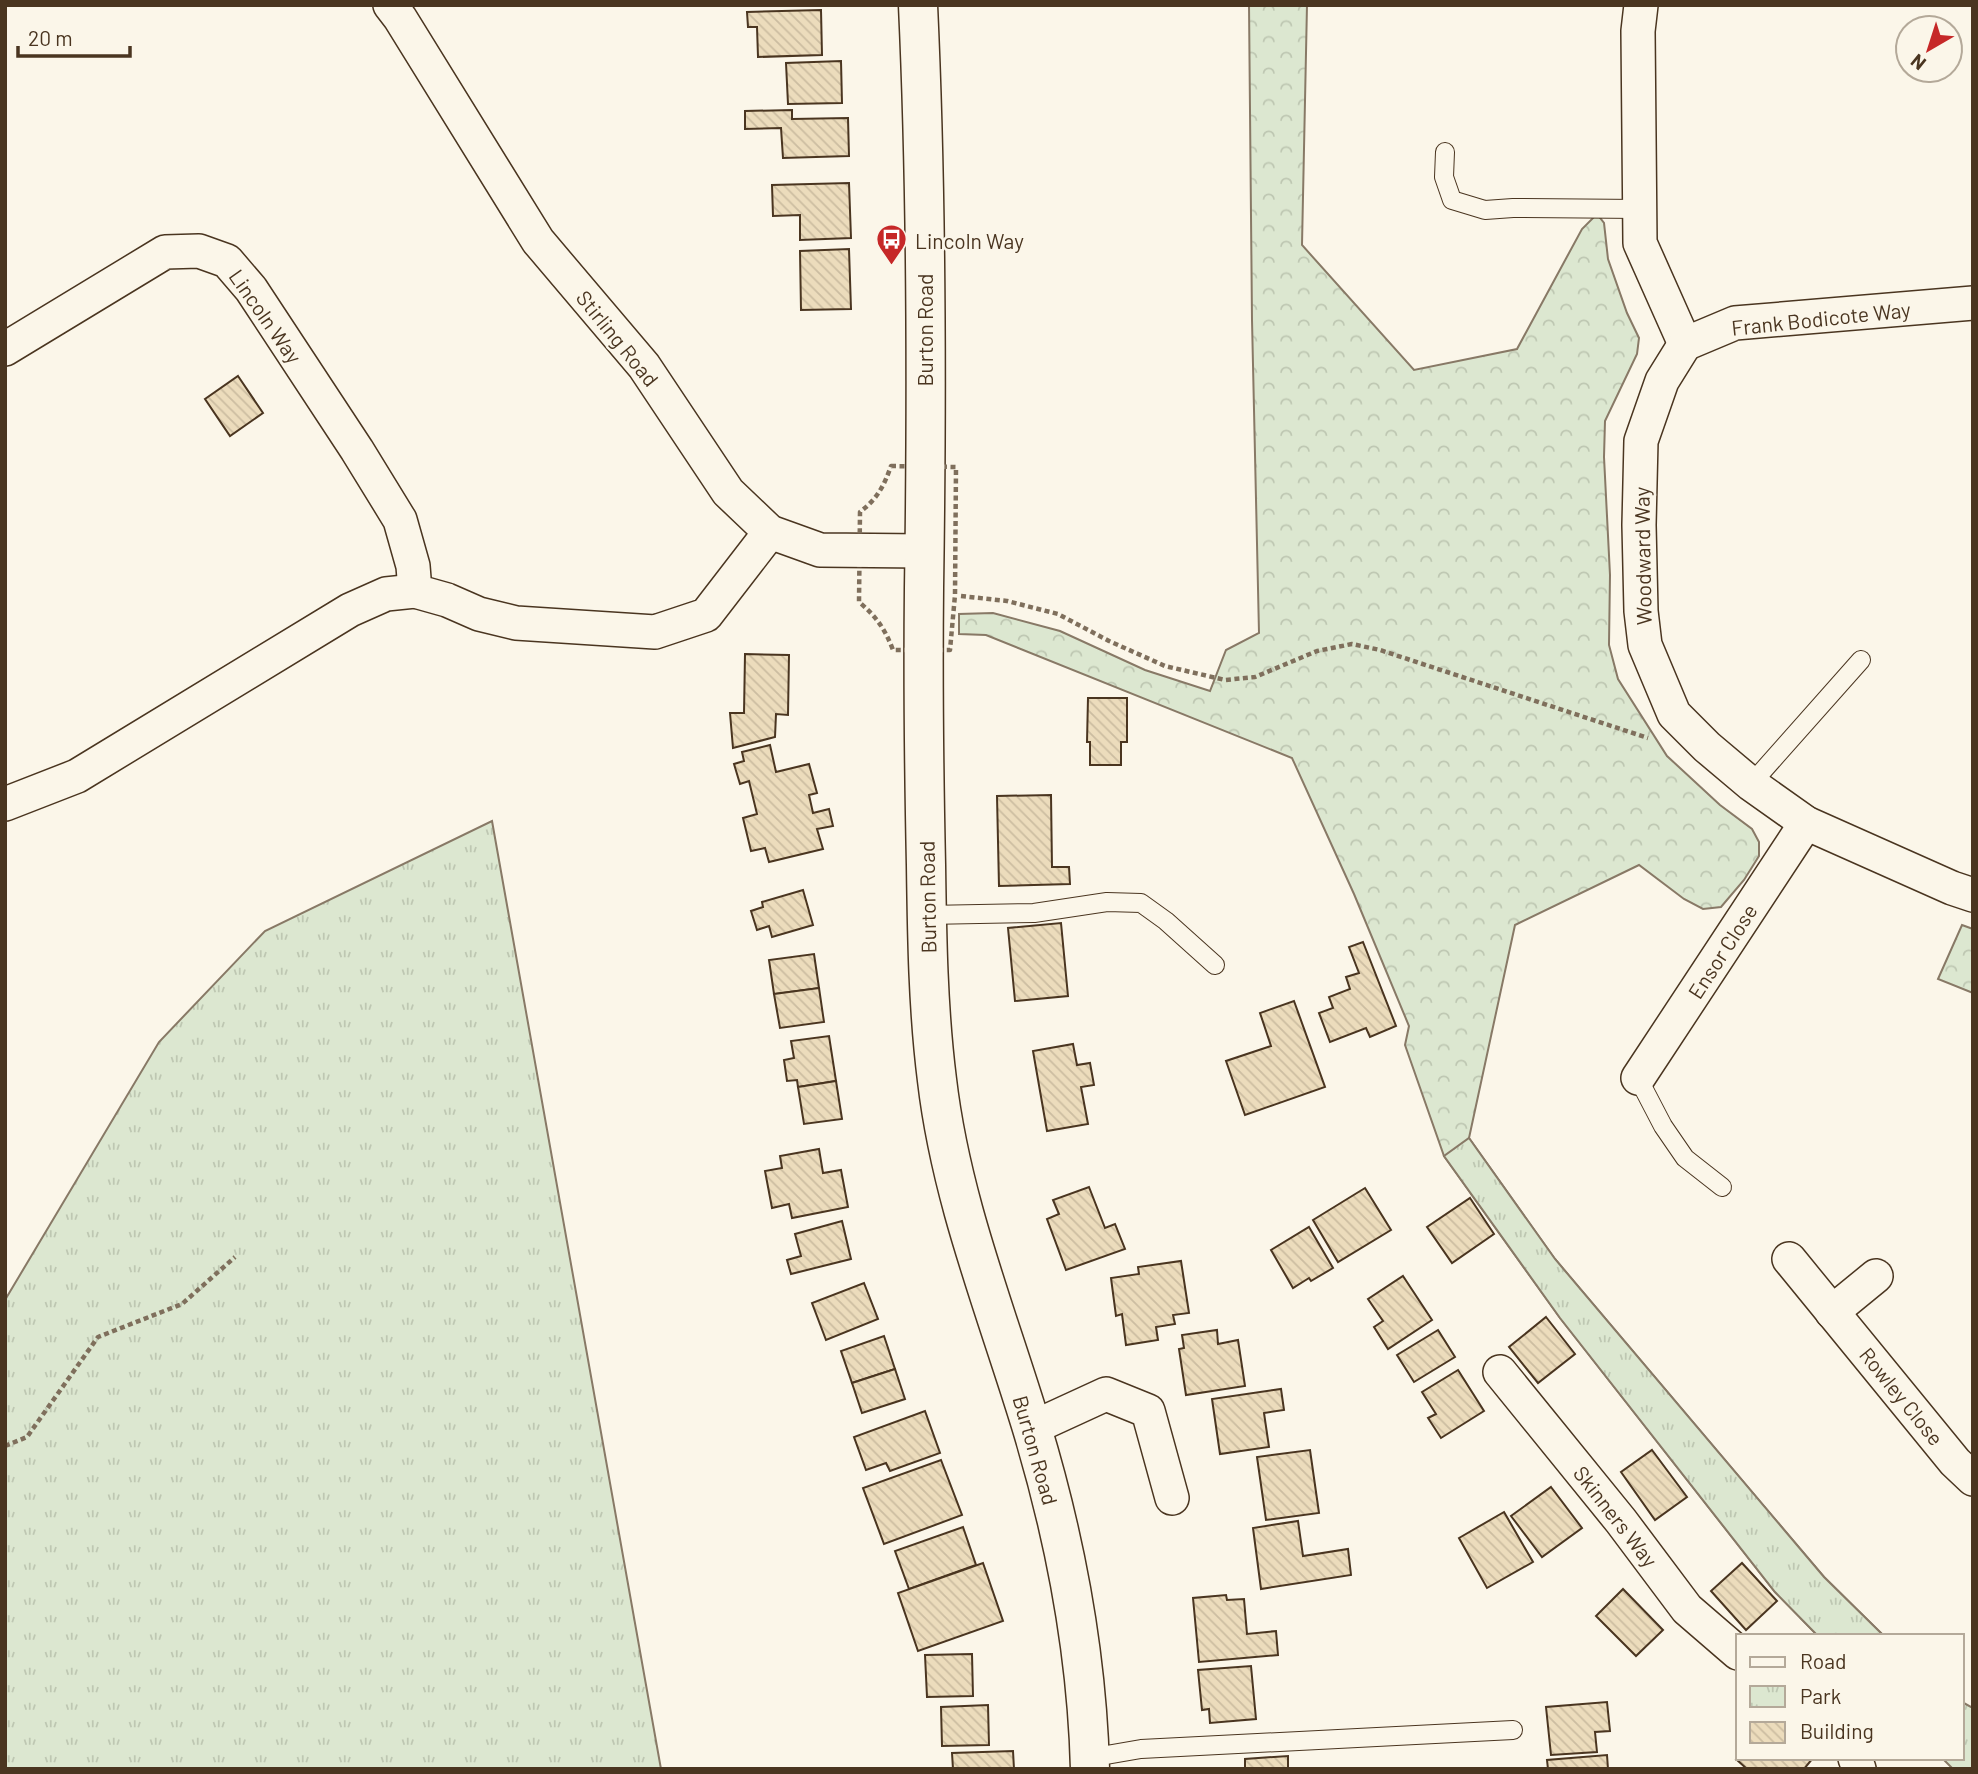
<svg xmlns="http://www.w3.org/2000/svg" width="1978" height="1774" viewBox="0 0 1978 1774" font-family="Barlow,sans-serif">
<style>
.forest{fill:url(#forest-crowns);stroke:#887966;stroke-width:2}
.park{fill:url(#park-tufts);stroke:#887966;stroke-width:2}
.building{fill:url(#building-back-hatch);stroke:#4a3520;stroke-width:2}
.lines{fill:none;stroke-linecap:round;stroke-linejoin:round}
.lane-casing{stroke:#4a3520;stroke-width:20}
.street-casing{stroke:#4a3520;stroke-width:36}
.highway-casing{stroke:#4a3520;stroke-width:41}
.path{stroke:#7f6f5c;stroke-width:4.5;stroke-dasharray:5 3.5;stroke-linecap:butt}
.lane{stroke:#fbf6e9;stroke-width:18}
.street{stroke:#fbf6e9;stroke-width:33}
.highway{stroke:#fbf6e9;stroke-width:38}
.labels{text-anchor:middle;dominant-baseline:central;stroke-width:5;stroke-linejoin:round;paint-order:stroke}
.poi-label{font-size:21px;fill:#4a3520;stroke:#fbf6e9;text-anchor:start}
.street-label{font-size:21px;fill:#4a3520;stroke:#fbf6e9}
</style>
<defs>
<pattern id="forest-crowns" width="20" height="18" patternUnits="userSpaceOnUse" patternTransform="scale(1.75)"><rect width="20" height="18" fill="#dce7d0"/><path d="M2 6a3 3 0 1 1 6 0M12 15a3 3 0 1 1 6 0" fill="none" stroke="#bec7b2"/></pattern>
<pattern id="park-tufts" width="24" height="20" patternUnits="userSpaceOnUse" patternTransform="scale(1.75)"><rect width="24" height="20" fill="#dce7d0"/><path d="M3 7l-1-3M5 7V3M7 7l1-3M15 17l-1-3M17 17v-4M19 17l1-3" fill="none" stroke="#bec7b2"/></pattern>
<pattern id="building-back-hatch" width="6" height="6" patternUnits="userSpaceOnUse" patternTransform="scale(1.75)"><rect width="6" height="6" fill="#ecdcbc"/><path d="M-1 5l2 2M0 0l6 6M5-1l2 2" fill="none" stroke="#ccbda1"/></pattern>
</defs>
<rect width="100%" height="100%" fill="#fbf6e9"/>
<g class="forest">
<path d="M1249,5H1307L1302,245L1414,370L1517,349L1582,229L1597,214L1604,223L1608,259L1627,313L1639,338L1637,354L1605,421L1604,457L1610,575L1609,645L1618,679L1667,756L1720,805L1752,829L1759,842V856L1744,880L1721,907L1703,909L1684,899L1639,865L1515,925L1469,1138L1555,1259L1824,1577L1884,1636H1818L1775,1592L1560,1318L1444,1156L1405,1045L1409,1026L1354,894L1292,758L986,635L959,634V614L993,613L1060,631L1145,670L1210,691L1226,650L1259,633L1252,320Z"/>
<path d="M1962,925L1973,929V993L1938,979Z"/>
</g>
<g class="park">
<path d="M492,821L661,1769H5V1300L159,1042L265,931Z"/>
<path d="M1469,1138L1555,1259L1824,1577L1884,1636H1818L1775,1592L1560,1318L1444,1156Z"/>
<path d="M1962,1702L1973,1708V1769H1953L1942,1758H1962Z"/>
</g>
<g class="building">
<path d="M821,10L822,55L758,57L757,27H748L747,12Z"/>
<path d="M841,61L842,103L788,104L786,63Z"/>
<path d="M792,110V119L848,118L849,156L783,158L781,128L745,129V111Z"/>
<path d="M849,183L851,238L800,240V215L773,216L772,185Z"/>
<path d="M849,249L851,309L801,310L800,251Z"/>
<path d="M238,376L263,413L230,436L205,399Z"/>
<path d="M745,654L789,655L788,715L776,714L775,737L733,748L730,713H744Z"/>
<path d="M1088,698H1127V742H1121V765H1090V742H1087Z"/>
<path d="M770,745L776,772L809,764L817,793L809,795L813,813L829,809L833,826L817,829L823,849L769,862L765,848L751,851L743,818L757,814L749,781L740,784L734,764L744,761L742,752Z"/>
<path d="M1051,795L1052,867H1069L1070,884L999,886L997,796Z"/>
<path d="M803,890L813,925L772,937L769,926L757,930L751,911L763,907L762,902Z"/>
<path d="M1061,923L1068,996L1015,1001L1008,928Z"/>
<path d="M1363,942L1396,1026L1370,1037L1366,1028L1330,1042L1319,1013L1333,1008L1329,997L1350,989L1346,977L1359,973L1349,947Z"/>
<path d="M814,954L819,988L774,994L769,960Z"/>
<path d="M819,988L824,1022L780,1028L774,994Z"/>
<path d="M1294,1001L1325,1087L1245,1115L1226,1061L1271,1046L1260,1013Z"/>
<path d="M829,1036L836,1081L798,1087L797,1080L787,1081L784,1060L794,1058L791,1041Z"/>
<path d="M1073,1044L1077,1065L1090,1063L1094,1085L1081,1087L1088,1124L1047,1131L1033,1051Z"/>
<path d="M836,1081L842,1119L804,1124L798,1087Z"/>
<path d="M819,1149L823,1173L841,1170L848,1207L792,1218L789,1204L772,1208L765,1171L782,1168L780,1156Z"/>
<path d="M1089,1187L1105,1228L1115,1224L1125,1249L1066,1270L1047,1219L1059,1214L1053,1200Z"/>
<path d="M1365,1188L1391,1230L1338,1262L1313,1220Z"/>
<path d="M1470,1198L1494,1234L1452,1263L1427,1227Z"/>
<path d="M842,1221L851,1259L791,1274L787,1260L801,1256L795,1234Z"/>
<path d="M1309,1227L1333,1268L1311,1281L1309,1278L1293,1288L1271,1250Z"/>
<path d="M1181,1261L1189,1313L1173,1315L1175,1324L1156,1327L1158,1340L1126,1345L1122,1314L1116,1316L1111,1278L1139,1274L1138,1267Z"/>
<path d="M1403,1276L1432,1320L1388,1349L1374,1327L1383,1321L1368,1299Z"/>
<path d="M864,1283L878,1319L826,1340L812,1303Z"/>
<path d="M1546,1317L1575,1354L1538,1383L1509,1347Z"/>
<path d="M1217,1330L1218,1344L1238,1340L1245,1386L1186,1395L1179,1349L1184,1348L1182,1335Z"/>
<path d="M1438,1330L1455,1357L1414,1382L1397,1355Z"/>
<path d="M884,1336L895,1369L852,1383L841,1351Z"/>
<path d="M895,1369L905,1399L862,1413L852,1383Z"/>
<path d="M1458,1370L1484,1411L1441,1438L1428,1418L1436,1414L1422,1392Z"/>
<path d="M1281,1389L1284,1410L1264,1413L1269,1447L1220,1454L1212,1399Z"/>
<path d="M925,1411L940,1453L890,1471L886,1463L866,1470L854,1437Z"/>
<path d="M1310,1450L1319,1513L1266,1520L1257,1457Z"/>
<path d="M1652,1450L1687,1497L1655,1520L1621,1472Z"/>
<path d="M941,1460L962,1515L884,1544L863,1488Z"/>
<path d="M1551,1487L1582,1528L1542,1557L1511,1516Z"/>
<path d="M1504,1512L1533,1562L1487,1588L1459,1538Z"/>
<path d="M1298,1521L1303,1556L1348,1549L1351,1575L1261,1589L1253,1528Z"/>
<path d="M963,1527L976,1565L909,1589L895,1551Z"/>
<path d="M983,1563L1003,1621L918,1651L898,1593Z"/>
<path d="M1742,1563L1777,1601L1746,1630L1711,1591Z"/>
<path d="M1623,1589L1663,1630L1636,1656L1596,1616Z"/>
<path d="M1226,1595L1227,1600L1244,1599L1247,1634L1276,1631L1278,1655L1199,1662L1193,1598Z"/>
<path d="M972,1654L973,1696L927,1697L925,1655Z"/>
<path d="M1251,1666L1256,1719L1210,1723L1209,1709L1202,1710L1198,1670Z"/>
<path d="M1607,1702L1610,1731L1595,1732L1597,1752L1551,1755L1546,1707Z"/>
<path d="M988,1705L989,1745L942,1746L941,1707Z"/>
<path d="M1013,1751L1014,1769H953L952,1753Z"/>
<path d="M1607,1755L1608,1769H1548L1547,1760Z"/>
<path d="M1288,1756V1769H1245V1759Z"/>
<path d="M1738,1756V1758H1813L1804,1769H1747L1736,1759Z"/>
</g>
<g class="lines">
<defs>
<g id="lane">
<path d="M1445,152L1444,177L1452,200L1485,210L1513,208L1640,209"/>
<path d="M1751,784L1861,660"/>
<path d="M927,915L1034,913L1107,902L1141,903L1166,921L1215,965"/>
<path d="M1638,1078L1663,1126L1685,1158L1722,1187"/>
<path d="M1089,1758L1141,1749L1513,1730"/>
</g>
<g id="street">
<path d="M390,5L400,18L538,241L644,366L728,492L770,532L820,550L924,551"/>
<path d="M1641,5L1638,31L1640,243L1685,344"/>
<path d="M1685,344L1662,381L1641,441L1639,525L1641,611L1645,645L1674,714L1707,747L1751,784L1806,823L1952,888L1973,895"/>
<path d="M1685,344L1735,323L1973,303"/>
<path d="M5,349L165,252L199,251L227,261L251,289L357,450L400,520L413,566L415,591L447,600L479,614L516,623L655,632L706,615L770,532"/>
<path d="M5,804L77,776L350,610L386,594L415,591"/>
<path d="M1638,1078L1806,823"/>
<path d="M1789,1259L1955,1462L1973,1479"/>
<path d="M1832,1312L1876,1276"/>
<path d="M1500,1372L1621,1521L1687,1609L1738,1653"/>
<path d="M1032,1428L1106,1394L1148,1411L1172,1498"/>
<path d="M1855,1758L1859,1769"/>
</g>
<path id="highway" d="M918,5C927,199 927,394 924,588C923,680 924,773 926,865C927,937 928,1009 937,1080C951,1200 996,1310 1031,1425C1065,1537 1087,1652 1090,1769"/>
</defs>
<use href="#lane" class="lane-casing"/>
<use href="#street" class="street-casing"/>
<use href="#highway" class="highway-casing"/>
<g class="path">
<path d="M891,466L956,467L955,595L950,650H893C885,629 876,616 859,602L860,512C877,499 884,486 891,466Z"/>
<path d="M961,596L1007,601L1058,614L1109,641L1165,666L1225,680L1255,677L1317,651L1352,644L1380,650L1648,738"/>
<path d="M5,1446L27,1437L98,1337L182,1304L235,1257"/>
</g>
<use href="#lane" class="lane"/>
<use href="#street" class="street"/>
<use href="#highway" class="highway"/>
</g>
<defs>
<symbol id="bus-pin" viewBox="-11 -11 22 30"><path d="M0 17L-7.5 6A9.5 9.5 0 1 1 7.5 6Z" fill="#c62828" stroke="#fbf6e9"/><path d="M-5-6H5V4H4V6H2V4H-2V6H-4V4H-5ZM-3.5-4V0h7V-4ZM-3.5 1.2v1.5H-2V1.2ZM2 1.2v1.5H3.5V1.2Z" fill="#fff"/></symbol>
</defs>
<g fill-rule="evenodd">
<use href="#bus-pin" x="874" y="222" width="35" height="47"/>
</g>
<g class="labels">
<g class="poi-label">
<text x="915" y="240">Lincoln Way</text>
</g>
<g class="street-label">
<text transform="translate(266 316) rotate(55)">Lincoln Way</text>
<text transform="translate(1821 318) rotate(-6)">Frank Bodicote Way</text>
<text transform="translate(924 330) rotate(-90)">Burton Road</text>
<text transform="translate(618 338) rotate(51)">Stirling Road</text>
<text transform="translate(1642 556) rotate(-91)">Woodward Way</text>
<text transform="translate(927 897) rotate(-91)">Burton Road</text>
<text transform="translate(1722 951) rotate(-57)">Ensor Close</text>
<text transform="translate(1902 1396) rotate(51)">Rowley Close</text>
<text transform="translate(1036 1450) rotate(74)">Burton Road</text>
<text transform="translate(1616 1516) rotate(52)">Skinners Way</text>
</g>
</g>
<rect width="1978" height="1774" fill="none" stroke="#4a3520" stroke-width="14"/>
<rect x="1736" y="1634" width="228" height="126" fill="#fbf6e9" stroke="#b4a999" stroke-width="2"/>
<rect x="1750" y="1657" width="35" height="10" fill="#fbf6e9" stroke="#b4a999" stroke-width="2"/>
<text x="1800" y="1669" font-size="21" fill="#4a3520">Road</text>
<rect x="1750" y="1686" width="35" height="21" fill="url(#park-tufts)" stroke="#b4a999" stroke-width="2"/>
<text x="1800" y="1704" font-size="21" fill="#4a3520">Park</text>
<rect x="1750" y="1722" width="35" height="21" fill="url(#building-back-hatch)" stroke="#b4a999" stroke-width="2"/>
<text x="1800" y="1739" font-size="21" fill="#4a3520">Building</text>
<g transform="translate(1929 49) rotate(219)"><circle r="33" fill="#fbf6e9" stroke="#b4a999" stroke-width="2"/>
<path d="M0-5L12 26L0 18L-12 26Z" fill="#c62828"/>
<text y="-10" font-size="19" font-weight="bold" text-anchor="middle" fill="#4a3520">N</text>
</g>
<path d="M18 46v10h112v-10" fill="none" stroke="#4a3520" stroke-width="3.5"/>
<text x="28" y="46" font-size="21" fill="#4a3520" stroke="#fbf6e9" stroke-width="5" paint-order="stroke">20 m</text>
</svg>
